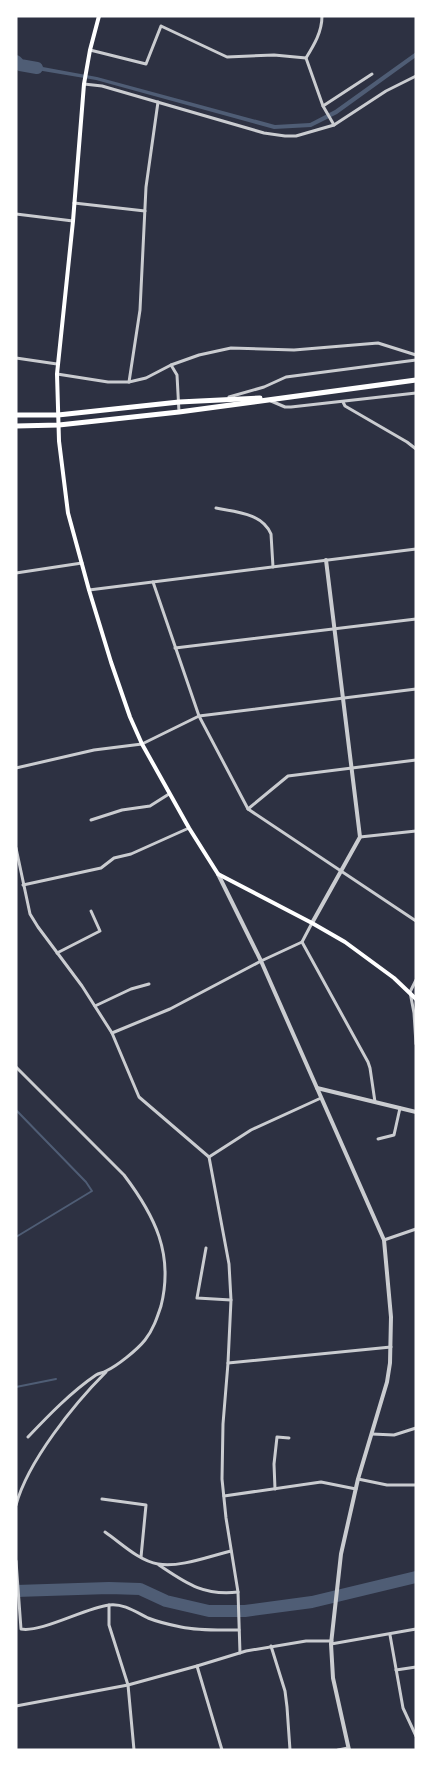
<svg xmlns="http://www.w3.org/2000/svg" width="432" height="1766" viewBox="0 0 432 1766" font-family="Ubuntu,sans-serif">
<style>
.water{fill:#4f5d75}
.lines{fill:none;stroke-linecap:round;stroke-linejoin:round}
.stream{stroke:#4f5d75;stroke-width:2}
.river{stroke:#4f5d75;stroke-width:12}
.minor{stroke:#caccd0;stroke-width:3}
.tertiary{stroke:#caccd0;stroke-width:4}
.secondary{stroke:#fff;stroke-width:4}
.trunk{stroke:#fff;stroke-width:5}
</style>
<rect width="100%" height="100%" fill="#2d3142"/>
<path class="water" d="M416,52V57L337,114L311,127L274,129L96,80L19,67L21,63L97,77L275,125L310,123L335,110Z"/>
<g class="lines">
<g class="stream">
<path d="M16,1110L86,1182L92,1191L16,1237"/>
<path d="M16,1387L56,1379"/>
</g>
<g class="river">
<path d="M16,61L20,65L37,68"/>
<path d="M16,1591L109,1588L140,1589L166,1601L209,1611H245L312,1602L416,1577"/>
</g>
<g class="minor">
<path d="M322,16C322,32 314,45 306,58L323,106L334,125"/>
<path d="M90,50L146,64L161,26L227,57L274,55L306,58"/>
<path d="M84,84L102,86L264,133L285,136H296L334,125L386,91L416,76"/>
<path d="M323,106L372,74"/>
<path d="M74,203L145,211"/>
<path d="M16,214L73,221"/>
<path d="M16,358L57,364"/>
<path d="M171,365L177,375L179,412"/>
<path d="M57,374L108,382H129L146,378L171,365L199,355L231,348L294,350L378,343L416,355"/>
<path d="M129,382L140,310L146,187L158,102"/>
<path d="M229,397L264,387L286,377L416,360"/>
<path d="M271,401L285,407H291L416,393"/>
<path d="M343,402L345,406L407,442L416,449"/>
<path d="M216,508C236,512 262,513 271,534L273,567"/>
<path d="M16,573L82,563"/>
<path d="M153,582L199,716L248,809L416,921"/>
<path d="M89,590L416,549"/>
<path d="M175,648L416,619"/>
<path d="M16,768L94,750L142,744L199,716L416,689"/>
<path d="M248,809L288,776L416,760"/>
<path d="M91,820L122,810L150,806L169,794"/>
<path d="M360,837L416,831"/>
<path d="M16,848L30,914L38,927L82,986L112,1033L139,1097L209,1157L229,1264L231,1300L228,1363L223,1424L222,1479L226,1518L238,1592L240,1653"/>
<path d="M23,885L101,868L114,858L131,854L189,828"/>
<path d="M302,942L368,1062L370,1068L375,1102"/>
<path d="M57,953L100,931L91,911"/>
<path d="M416,980L410,992L414,1013L416,1044"/>
<path d="M95,1006L131,989L149,984"/>
<path d="M112,1033L170,1009L261,961L302,942L312,923"/>
<path d="M16,1067L124,1175C155,1216 174,1254 161,1306C157,1318 153,1330 145,1340C137,1350 117,1366 106,1371C103,1373 99,1373 96,1375C71,1392 48,1416 28,1437"/>
<path d="M378,1139L394,1135L400,1108"/>
<path d="M209,1157L251,1130L321,1098"/>
<path d="M384,1240L416,1229"/>
<path d="M206,1248L197,1298L231,1300"/>
<path d="M228,1363L391,1347"/>
<path d="M372,1434L394,1435L416,1428"/>
<path d="M358,1479L387,1485H416"/>
<path d="M275,1489L274,1464L277,1437L289,1438"/>
<path d="M224,1496L321,1482L356,1489"/>
<path d="M102,1499L146,1505L141,1557"/>
<path d="M16,1505C28,1461 74,1404 106,1372"/>
<path d="M105,1532C121,1543 139,1561 158,1564C179,1568 210,1556 231,1551"/>
<path d="M16,1561L21,1629C41,1633 85,1608 109,1605C123,1603 136,1612 148,1618C158,1622 171,1625 181,1627C200,1631 220,1630 239,1630"/>
<path d="M159,1565C186,1583 203,1596 238,1592"/>
<path d="M109,1605V1625L128,1685L134,1750"/>
<path d="M390,1635L403,1708L416,1736"/>
<path d="M331,1644L416,1629"/>
<path d="M271,1646L285,1691L287,1707L290,1750"/>
<path d="M197,1666L222,1750"/>
<path d="M396,1670L416,1667"/>
<path d="M16,1706L128,1685L197,1666L246,1651L306,1641H332"/>
<path d="M338,1750L348,1748"/>
</g>
<g class="tertiary">
<path d="M218,874L261,961L384,1240L391,1317L390,1363L387,1382L358,1479L341,1554L331,1644L333,1678L349,1750"/>
<path d="M312,923L360,837L326,560"/>
<path d="M317,1088L416,1112"/>
</g>
<path class="secondary" d="M99,16L90,50L84,84L73,221L57,374L59,441L68,513L89,590L111,662L130,717L142,744L189,828L218,874L312,923L345,942L394,978L416,999"/>
<g class="trunk">
<path d="M16,415H58L179,402L260,398"/>
<path d="M16,426L59,425L179,412L416,380"/>
</g>
</g>
<rect width="432" height="1766" fill="none" stroke="#ffffff" stroke-width="35"/>
</svg>
